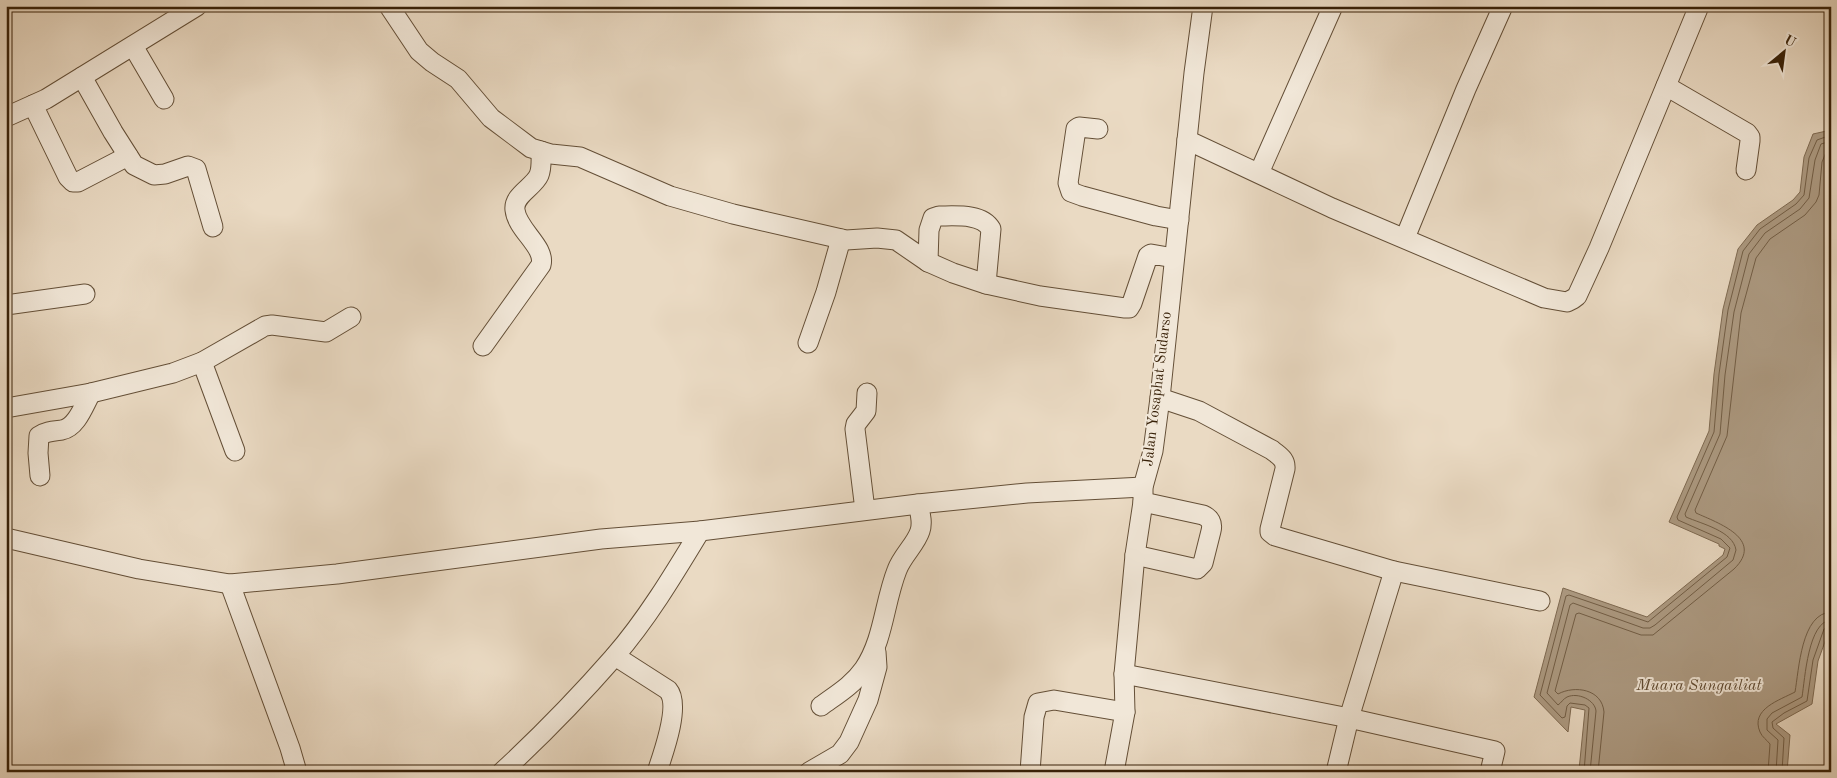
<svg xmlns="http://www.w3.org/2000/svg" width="1837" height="778" viewBox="0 0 1837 778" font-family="'Old Standard TT',serif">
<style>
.water{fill:#ad9b83;stroke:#7e6a52}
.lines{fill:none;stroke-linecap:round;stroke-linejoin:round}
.shore{stroke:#725e46;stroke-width:1}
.minor-casing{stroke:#644f37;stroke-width:21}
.minor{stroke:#f1e7d8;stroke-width:19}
.labels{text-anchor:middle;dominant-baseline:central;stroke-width:4;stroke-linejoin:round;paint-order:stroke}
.street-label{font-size:15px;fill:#382108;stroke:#f1e7d8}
.water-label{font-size:16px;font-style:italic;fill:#614c33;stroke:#f1e7d8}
</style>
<rect width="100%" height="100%" fill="#eadac3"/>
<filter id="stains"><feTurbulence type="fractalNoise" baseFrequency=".004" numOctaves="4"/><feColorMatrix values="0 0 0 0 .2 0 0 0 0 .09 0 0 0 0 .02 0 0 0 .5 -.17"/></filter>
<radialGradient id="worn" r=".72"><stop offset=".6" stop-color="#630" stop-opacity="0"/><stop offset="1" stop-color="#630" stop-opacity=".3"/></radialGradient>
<path class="water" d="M1831,130V625L1818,661L1812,704L1776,724L1790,735L1787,772H1587L1579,770L1585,710L1571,707L1568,732L1534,697L1563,588L1647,617L1723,555L1725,549L1719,546V544L1669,522L1709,431L1714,374L1723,309L1738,249L1757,225L1793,200L1800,192L1804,157L1813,134Z"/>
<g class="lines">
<g class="shore">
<path d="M1584,772L1589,708L1585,705L1570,703L1567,706L1565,717L1562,718L1540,695L1566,596L1569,595L1648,622L1727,557L1730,548L1721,539L1678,520L1677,517L1714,432L1719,374L1728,310L1743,251L1760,229L1796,204L1804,195L1809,158L1817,140L1831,135"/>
<path d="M1590,772L1596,711C1595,700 1578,692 1567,697C1563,699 1561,703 1558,705L1547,693L1570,605L1573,603L1643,628H1650L1655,625L1733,560L1736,550C1733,531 1702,524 1686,517L1685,514L1720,434L1725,375L1734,312L1749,254L1765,233L1800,209L1809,198L1815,160L1821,144L1831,141"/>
<path d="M1598,772L1604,712C1602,689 1575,685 1558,694L1555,691L1576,614L1579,613L1641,635H1653L1734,569C1765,539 1718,523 1696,513L1695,510L1727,436L1741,313L1756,258L1770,239L1805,215L1816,202L1819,195L1822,162L1827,150L1831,149"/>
<path d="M1768,772L1770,744C1767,740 1762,737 1760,732C1750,709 1780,700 1795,692C1799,670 1801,613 1831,612"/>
<path d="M1776,772L1778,740L1767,730V719L1772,713L1802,697C1805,679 1808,621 1831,620"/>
<path d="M1782,772L1784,738L1773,728L1772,722L1784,713L1807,701L1813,660L1824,629L1831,626"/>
</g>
<defs>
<g id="minor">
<path d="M389,6L419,51L432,62L458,79L491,118L531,148L551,154L580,157L670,196L733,214L846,240L877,238L896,240L928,262L953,273L986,284L1040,296L1125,308H1129L1132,303L1148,256L1151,254L1174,258"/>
<path d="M133,46L164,99"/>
<path d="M82,77L113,132L134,165L154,175L165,174L188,166L196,169L213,227"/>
<path d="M1666,86L1747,133L1750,137V141L1746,170"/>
<path d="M33,105L68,177L73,182H78L128,156"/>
<path d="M6,117L46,99L197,6"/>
<path d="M1098,129L1079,127L1076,129L1068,183L1071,192L1082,196L1156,216L1179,220"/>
<path d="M1187,140L1332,208L1544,298L1567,302L1573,299L1577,296L1599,248L1699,6"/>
<path d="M1259,173L1333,6"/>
<path d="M1405,238L1466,89L1503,6"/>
<path d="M928,262L929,230L933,218L939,216C954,216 982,213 991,229L986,284"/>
<path d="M6,305L85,294"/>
<path d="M808,343L826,292L841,239"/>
<path d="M483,346L541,265C546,247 517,230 515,210C513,195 534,187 539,175C542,168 541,159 541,151"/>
<path d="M202,362L235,451"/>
<path d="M1160,398L1199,411L1272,450C1279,456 1286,459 1285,469L1270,529V532L1275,536L1394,571L1540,601"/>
<path d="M6,408L91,393L173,373L202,362L265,326L272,325L326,332L351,317"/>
<path d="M40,476L38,453L39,436C46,431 54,431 62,430C77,427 84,405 91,393"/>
<path d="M865,510L855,429L856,424L866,411L867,393"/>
<path d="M6,538L139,569L230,584L337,574L601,539L700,531L918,504L1027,493L1143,487"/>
<path d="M1135,555L1197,569L1203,563L1211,531C1213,523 1210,518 1203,515L1143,502"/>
<path d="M230,584L290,748L297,772"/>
<path d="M615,656L668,690C681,705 663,754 657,772"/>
<path d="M1124,674L1349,718L1495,751L1490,772"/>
<path d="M821,706C836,695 853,685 864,669C884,639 884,603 897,570C902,556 916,544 920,531C923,522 920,513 918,504"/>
<path d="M502,772C541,736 579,697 614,657C647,619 674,574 700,531"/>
<path d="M809,772L840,754L849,742L868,700L877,667L876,652"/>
<path d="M1030,772L1034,717L1038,703L1054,700L1125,712"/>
<path d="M1114,772L1125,712L1124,674L1135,555L1143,502V487L1153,451L1160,398L1194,73L1203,6"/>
<path d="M1336,772L1349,718L1394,571"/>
</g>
</defs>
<use href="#minor" class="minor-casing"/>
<use href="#minor" class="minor"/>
</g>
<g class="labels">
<g class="street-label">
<text transform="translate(1158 389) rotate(-83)">Jalan Yosaphat Sudarso</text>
</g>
<g class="water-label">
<text x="1699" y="686">Muara Sungailiat</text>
</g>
</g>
<rect width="1837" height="778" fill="none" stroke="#eadac3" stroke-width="25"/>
<rect x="8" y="8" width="1822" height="763" fill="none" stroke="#382108" stroke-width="2.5"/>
<rect x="12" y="12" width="1812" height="753" fill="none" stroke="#382108"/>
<g transform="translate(1784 52) rotate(29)" stroke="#f1e7d8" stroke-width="4" paint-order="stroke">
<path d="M0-4L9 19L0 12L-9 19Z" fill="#382108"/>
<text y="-8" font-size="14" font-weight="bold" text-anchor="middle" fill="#382108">U</text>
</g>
<rect width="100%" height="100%" filter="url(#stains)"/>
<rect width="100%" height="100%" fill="url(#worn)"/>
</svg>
